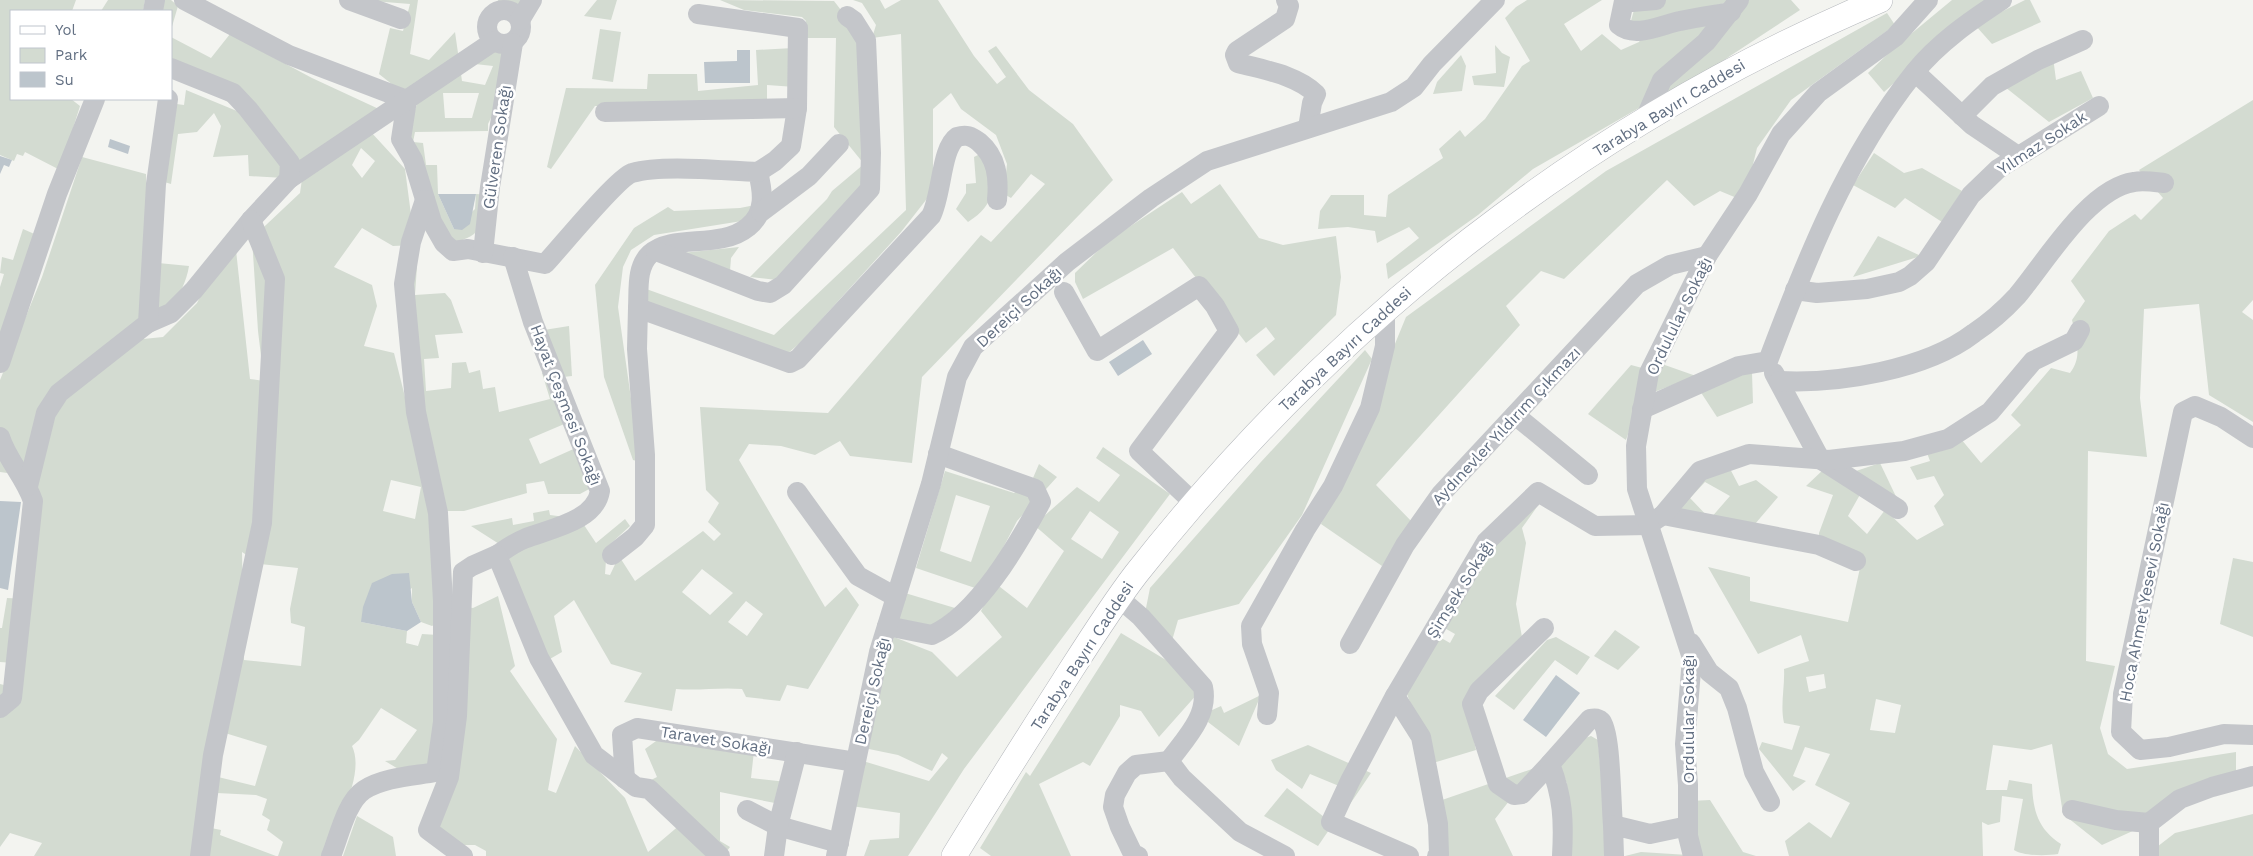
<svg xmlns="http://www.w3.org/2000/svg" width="2253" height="856" viewBox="0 0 2253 856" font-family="'Work Sans',sans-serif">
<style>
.green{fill:#d3dbd1;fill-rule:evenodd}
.water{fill:#bcc5cc}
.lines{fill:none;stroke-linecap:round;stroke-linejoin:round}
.major-casing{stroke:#b4b7bc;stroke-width:26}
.minor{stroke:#c4c6ca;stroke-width:20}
.major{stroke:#fff;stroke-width:25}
.labels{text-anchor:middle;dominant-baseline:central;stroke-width:5;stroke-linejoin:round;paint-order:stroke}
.street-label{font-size:16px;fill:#626f82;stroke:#fff}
</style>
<rect width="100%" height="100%" fill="#f3f4f0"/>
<g class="green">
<path d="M0,0H76L72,11H11V99H71L80,106L60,170L25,152L23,156L17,154L14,161L0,155Z"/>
<path d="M108,0H145L143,11H101Z"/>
<path d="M160,0H171L178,6L171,30V11H158Z"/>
<path d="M360,0H418L410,54L429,60L455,32L462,81L485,85L493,66L466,63L504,42L500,99L488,124V131L415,132L413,142L423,143L426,165H437L438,194L454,229L475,209L476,194L490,195C482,222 484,237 453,242L400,151L417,104L379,74L390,28L403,31L410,4ZM443,93H479L472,118H445Z"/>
<path d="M498,0H523L521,5L509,9L499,3Z"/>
<path d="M597,0H617L611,20L584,16Z"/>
<path d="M720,0L834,1L861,36L869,189L777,280L750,277L827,199L832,191L864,164L834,127L836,38H806V21L802,17L744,10Z"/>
<path d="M853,0H880L885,9L901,0H938L974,56L997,84L1006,77L988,51L996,46L1029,90L1073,124L1113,180L922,377L912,463L850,456L840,441L815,455L781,446L749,444L739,460L825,607L846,587L859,605L808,689L787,685L780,701L746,697L742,689C719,687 699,691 676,689L672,711L624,702L642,673L611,664L574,600L554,616L562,652L543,663L531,651L507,549L471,526L512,518L513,525L534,521L533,513L549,510L550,515L580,519L596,543L625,519L630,526L607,547L605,574L610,575L619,556L635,581L703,531L714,541L721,534L708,522L719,503L706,490L700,407L828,413L981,235L991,242L1045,184L1031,174L1011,198L1004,194L1007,164L996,135L961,109L951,93L933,109V191L901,232L800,343L787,354L638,298V286L774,335L906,210L901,34L872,38L876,25L862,3ZM702,569L733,593L710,615L682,592ZM746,601L763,614L747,636L728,622Z"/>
<path d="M1527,0H1602L1564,24L1581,51L1602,34L1621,50L1639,42L1643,34L1721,18L1639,108L1533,169L1478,215L1388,279L1386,264L1419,238L1409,227L1377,243L1375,231L1348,227L1318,229L1320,211L1331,195H1364V215L1386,217L1388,195L1443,158L1439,149L1460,130L1465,137L1485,119L1522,66L1530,61L1505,18L1516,7Z"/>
<path d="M1662,0H1737L1629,28L1634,10Z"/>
<path d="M1747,0H1791L1800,10L1730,56L1660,106L1667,83Z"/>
<path d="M1952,0H1987L1884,92L1868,73L1894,48Z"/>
<path d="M2025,0H2030L2041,22L1992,44L1975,25Z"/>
<path d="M1887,13L1895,25L1791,100L1757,148L1744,201L1720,191L1694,206L1667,180L1564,279L1541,271L1506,306L1520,325L1376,485L1415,525L1382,566L1321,524L1406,317L1606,171Z"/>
<path d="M600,29L621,32L613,82L592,79Z"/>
<path d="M230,34L312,78L381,110L370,131L405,169L415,245L393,246L362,228L334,267L372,285L377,306L364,346L394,353L427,485L437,623L432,626L421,622L412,602V588L361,622L407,631L406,643L418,646L422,634L438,635L436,743L429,764L400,770L385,761L395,760L417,730L381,708L359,740L352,746C366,775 335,827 323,856H278L283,842L267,830L270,820L262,815L267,799L256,795L217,793L211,828L221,830L220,835L276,856H34L42,843L10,833L0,847V684L4,685L14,663L0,662V628H2L7,598L28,599L35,480L15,474L0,472V380L42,277L82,157L146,174L148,262L189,266C184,297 163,316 143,339L163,337L197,303L221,254L235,241L250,379L264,381L258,331L252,238L300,193L302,179L249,176L248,155L213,157L221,126L214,113L197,132L178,134L171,184L161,181L169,103L184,105L186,90L249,116L171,64V37L211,58ZM361,148L375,161L362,178L352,165ZM391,480L421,487L415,519L383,511ZM242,552L260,564L298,568L290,609L291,623L305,627L301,666L244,660ZM225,733L267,746L255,786L214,776Z"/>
<path d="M1495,45L1502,53L1510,57L1504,87L1474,85L1472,76L1496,73Z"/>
<path d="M793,48L795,87L767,85V108L595,106L551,169L547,167L566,88L647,89L648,74H697L698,91L758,85L756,50Z"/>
<path d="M1461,55L1466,66L1462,91L1433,94L1437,82Z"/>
<path d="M2053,57L2056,80L2081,71L2093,98L2049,122L2005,87Z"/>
<path d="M2253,100V300L2242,312L2253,320V422L2209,395L2199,304L2144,309L2140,398L2147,457L2088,451L2086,661L2115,666L2100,728L2108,754L2127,769L2236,752V771L2137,829L2102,845L2063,814L2052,744L2031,750L1993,745L1986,790H2007L2009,780L2032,784C2033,811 2038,829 2061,844L2058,854C2046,856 2023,856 2014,850L2023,799L2002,796L2000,822L1988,825L1982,822L1983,856H1789L1785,841L1809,822L1831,838L1850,803L1815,785L1830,754L1805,747L1793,776L1806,781L1793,791L1759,749L1762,742L1792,750L1800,726L1784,723C1780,706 1785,686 1784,669L1809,661L1801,635L1758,654L1708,567L1750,577V601L1848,622L1862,559L1819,541V533L1833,495L1806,486L1824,469L1862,491L1848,516L1867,534L1885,510L1917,540L1944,525L1934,506L1944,495L1934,476L1917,480L1910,467L1930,461L1927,453L1961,439L1981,463L2021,425L2011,415L2051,368L2070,373C2083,357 2076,338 2072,320L2085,301L2071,281L2109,231L2135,214L2141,220L2163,198L2139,170ZM1824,674L1826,688L1809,692L1806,677ZM1876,699L1901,705L1895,733L1870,730Z"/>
<path d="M1874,153L1904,173L1922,168L1962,191L1942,222L1905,198L1895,208L1853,185Z"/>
<path d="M978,155L989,157C994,186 997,204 968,222L956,209L966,193V184L976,183L974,157Z"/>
<path d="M1220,184L1259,238L1283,245L1336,236L1341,277L1336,315L1274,376L1256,355L1275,339L1266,327L1246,343L1173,248L1083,299L1075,282V273L1108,241L1182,192L1191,204Z"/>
<path d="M755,205L742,221L654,235L631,250L623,267L618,307L640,462L633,460L604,377L595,285L634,228L668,207L674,211L740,208Z"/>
<path d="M23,229L39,236L0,336V287L4,274L0,273L2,257L13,260Z"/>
<path d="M1878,236L1921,256L1853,277Z"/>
<path d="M739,247L731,258L730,271L682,253Z"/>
<path d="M407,256L417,266L415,295L445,293L451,300L463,333L435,335L439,358L424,359L426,391L451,388L452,363L466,362L469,373L480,370L483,389L495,387L499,412L550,399L542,373L551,366L569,422L529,439L540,464L578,447L591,488L580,494H548L544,481L526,484L527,493L464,511H444L421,403Z"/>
<path d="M569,326L572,376L563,377L544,330Z"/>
<path d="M1365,350L1372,359L1302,515L1239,604L1178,620L1171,644L1145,613L1150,588L1260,463Z"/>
<path d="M1662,364L1696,376L1649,394Z"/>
<path d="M1631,365L1646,369L1639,402L1626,440L1588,414Z"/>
<path d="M1741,373H1752L1753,403L1717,417L1700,391Z"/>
<path d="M1103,447L1170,494L964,769L908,856H864L870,840L899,838L900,813L851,806L863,761L929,781L948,758L942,753L932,771L898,755L864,748L894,637L932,652L957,677L1002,637L981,611L995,583L1027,608L1064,551L1034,525L1077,487L1099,502L1120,475L1096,458ZM1090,511L1119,532L1102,559L1071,539Z"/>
<path d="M1880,463L1900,505L1853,472Z"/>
<path d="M1039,464L1057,477L1017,521L981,590L916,568L945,471L1014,493L1033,478ZM956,495L990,506L971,562L940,551Z"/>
<path d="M1728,465L1739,486L1756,480L1778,497L1755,524L1669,512L1701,473ZM1705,482L1730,496L1710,519L1690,498Z"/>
<path d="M1539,504L1522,528L1526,543L1516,604L1522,637L1465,698L1476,750L1433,763L1405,689L1436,635L1450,643L1455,634L1441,626L1487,546Z"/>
<path d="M2233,558L2253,562V637L2220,624Z"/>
<path d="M905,593L955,608L929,629L896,632Z"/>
<path d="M498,596L515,666L510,671L557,739L548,790L556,793L575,746L625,798L648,852L681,824L645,783L657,777L645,749L663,736L705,745L727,752L754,751L751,778L787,782L780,804L720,792V841L730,847L723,856H486V851L475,845H459L424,825L446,762L453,605L473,608Z"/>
<path d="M1615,630L1640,647L1618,670L1594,656Z"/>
<path d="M1121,633L1181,669L1199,692L1159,737L1141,711L1120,705V716L1090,766L1083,762L1039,784L1071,856H991L980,848L1026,772L1030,776Z"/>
<path d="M1556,637L1590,657L1577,675L1555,660L1514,710L1495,696L1547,640Z"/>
<path d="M1261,695L1239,746L1208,722L1210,711L1221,706L1224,713Z"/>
<path d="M1591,736L1598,740L1608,856H1569L1567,784L1560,765L1585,738Z"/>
<path d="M1308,745L1371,773L1346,810L1339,786L1310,774L1302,789L1276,770L1271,760Z"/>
<path d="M1535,768L1495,819L1513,856H1437L1442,800Z"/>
<path d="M1287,788L1333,824L1318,846L1264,816Z"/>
<path d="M1710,800L1743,852L1756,856H1695L1690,801Z"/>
<path d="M2253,814V856H2155L2153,850L2175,833Z"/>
<path d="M357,816L393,837L396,856H343Z"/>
<path d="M1641,852L1688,855L1689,856H1625Z"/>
</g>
<g class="water">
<path d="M737,50H750V83H705L704,62L737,61Z"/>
<path d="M110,139L130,146L128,154L108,147Z"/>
<path d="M0,156L12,160L9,167L4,165L0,174Z"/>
<path d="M438,194H476L470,224L462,230L454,229Z"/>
<path d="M1143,340L1152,354L1118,376L1109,362Z"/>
<path d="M0,501L21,502L8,590L0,588Z"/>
<path d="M409,573L412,602L421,622L407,631L361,622L363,607L372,583L392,574Z"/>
<path d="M1556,675L1580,693L1546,737L1523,720Z"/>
</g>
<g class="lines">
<defs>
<path id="major" d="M954,856C990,797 1027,739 1064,681C1087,645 1110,608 1136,574C1334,322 1584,125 1880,0"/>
</defs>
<use href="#major" class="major-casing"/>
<g class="minor">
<path d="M184,0L289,55L407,100L401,139L413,160L432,222L444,243L453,251L468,249L545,264C560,248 617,178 632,173C663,164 724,171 758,172C763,192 766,213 748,227C720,250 673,233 650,254C636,267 639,290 638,308"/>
<path d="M349,0L401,19"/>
<path d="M1286,0L1289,6L1285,19L1237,51L1235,55L1238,63C1264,70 1297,75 1316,94L1312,103L1308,128"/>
<path d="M1624,0L1632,2L1656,0"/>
<path d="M1624,1L1619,25C1635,39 1663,24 1680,21C1697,17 1714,15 1731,12"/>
<circle cx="504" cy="27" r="17"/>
<path d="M153,11L155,0"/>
<path d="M698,14L798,28L797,108L791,146L775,161L758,172"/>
<path d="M520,20L532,0"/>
<path d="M1915,72L1972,125L2018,156"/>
<path d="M605,112L797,108"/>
<path d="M1962,116L1992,86L2038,60L2083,40"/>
<path d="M1645,119L1662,80L1706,42L1739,0"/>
<path d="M289,179L494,41"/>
<path d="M761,212L809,176L839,144"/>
<path d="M656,251L758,291L770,293L783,285L870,189L871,153L866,40L854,21L847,16"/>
<path d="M483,253L490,187L513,43"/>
<path d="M1795,290L1817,293L1867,289L1899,282L1910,276L1926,262L1971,195L1998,169L2099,106"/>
<path d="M1064,292L1097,351L1199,286L1215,306L1229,331L1139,451L1195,504"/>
<path d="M148,323L171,313L194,290L251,220L289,179L290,163L248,109L233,93L171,68"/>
<path d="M0,363L57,194L95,99"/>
<path d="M1774,373L1820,459L1898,509"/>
<path d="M1779,381C1838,384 1926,370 1974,333C1989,323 2005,309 2017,296C2045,263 2089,188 2134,182C2143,180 2155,182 2164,183"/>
<path d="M1642,409L1739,366L1768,361C1806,260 1846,158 1914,73C1938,43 1970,21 2002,0"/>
<path d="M1515,415L1588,475"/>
<path d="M0,437C7,460 25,477 33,501L12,698L0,708"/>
<path d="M2253,438L2221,417L2195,406L2183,412L2123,694L2121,732L2140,750L2169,747L2224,734L2253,735"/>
<path d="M28,486L46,413L59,393L148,323L156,184L168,99"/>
<path d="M797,492L858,576L896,597"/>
<path d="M1663,515L1819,545L1856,561"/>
<path d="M497,555C506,549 514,543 524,539C548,529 595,522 600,491L533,322L513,257"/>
<path d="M612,555L635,537L645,525V455L637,349L638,308L790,363L798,359L931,216C942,195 941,148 957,137C966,134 971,136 979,142C997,157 999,178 997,200"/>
<path d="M1119,598L1141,617L1203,687C1209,716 1185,739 1169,761L1182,778L1240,832L1285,856"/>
<path d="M887,626L932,635C978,614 1017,546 1041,502L1035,489L938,454"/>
<path d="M1544,628L1479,691L1472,704L1498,784L1514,795L1522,794L1550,764"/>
<path d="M1691,643L1709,672L1729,688L1737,708L1754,772L1770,802"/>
<path d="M1350,644L1405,545L1441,494L1637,284L1670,265L1707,256"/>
<path d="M1395,696L1421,737L1438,824L1439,854L1437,856"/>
<path d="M1267,715L1269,693L1252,644L1251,626L1305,530L1333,486L1370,408L1385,346V310"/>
<path d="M625,779L622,735L637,728L856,762"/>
<path d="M747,810L778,826L839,843"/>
<path d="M2072,810L2116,820L2149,823"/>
<path d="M200,856L213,755L262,523L275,279L251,220"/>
<path d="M331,856C339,837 346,802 364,790C384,777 414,776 436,772L443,722V601L438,513L416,412L404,284L411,242L425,200"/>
<path d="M463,856L428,830L449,777L457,716L463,572L472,566L497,555L539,658L594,755L636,787L649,789L720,856"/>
<path d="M774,856L778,826L797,752"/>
<path d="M836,856L879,652L931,484L957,377L973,347L1067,262L1151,198L1207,161L1391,102L1414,87L1432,64L1495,0"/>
<path d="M1138,856L1133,854L1120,827L1113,807L1115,795L1127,773L1136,765L1169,761"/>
<path d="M1409,856L1331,822L1350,781L1395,696L1486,542L1538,492L1595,526L1648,525L1663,515L1700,471L1749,454L1829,460L1904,451L1948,439L1990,412L2033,361L2074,341L2080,330"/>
<path d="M1562,856C1564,821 1563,797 1550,764L1590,719C1594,718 1598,718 1601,721C1611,730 1611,806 1613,825"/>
<path d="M1614,856L1613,825L1650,834L1688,826"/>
<path d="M1693,856L1688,836V785L1685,744L1692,658L1637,489L1636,446L1649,373L1707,256L1748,194L1781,134L1818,93L1895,37L1928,0"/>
<path d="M2149,856V823L2180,799L2212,787L2253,776"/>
</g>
<use href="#major" class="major"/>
</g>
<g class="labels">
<g class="street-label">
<text transform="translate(1669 108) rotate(-31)">Tarabya Bayırı Caddesi</text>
<text transform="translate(2042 143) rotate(-33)">Yılmaz Sokak</text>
<text transform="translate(497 147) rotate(-82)">Gülveren Sokağı</text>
<text transform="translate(1019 307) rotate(-43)">Dereiçi Sokağı</text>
<text transform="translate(1679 316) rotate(-64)">Ordulular Sokağı</text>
<text transform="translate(1345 349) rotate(-43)">Tarabya Bayırı Caddesi</text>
<text transform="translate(566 405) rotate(69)">Hayat Çeşmesi Sokağı</text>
<text transform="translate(1506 426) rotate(-47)">Aydınevler Yıldırım Çıkmazı</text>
<text transform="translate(1460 589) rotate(-58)">Şimşek Sokağı</text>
<text transform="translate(2144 602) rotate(-79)">Hoca Ahmet Yesevi Sokağı</text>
<text transform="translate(1082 656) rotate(-57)">Tarabya Bayırı Caddesi</text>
<text transform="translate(872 691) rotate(-77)">Dereiçi Sokağı</text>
<text transform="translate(1688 719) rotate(-90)">Ordulular Sokağı</text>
<text transform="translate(716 740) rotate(9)">Taravet Sokağı</text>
</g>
</g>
<rect x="10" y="10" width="162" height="90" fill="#ffffff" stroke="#c0c5cd"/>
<rect x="20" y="26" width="25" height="8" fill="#ffffff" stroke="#c0c5cd"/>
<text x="55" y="35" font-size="15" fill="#626f82">Yol</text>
<rect x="20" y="48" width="25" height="15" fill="#d3dbd1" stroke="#c0c5cd"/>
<text x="55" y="60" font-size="15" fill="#626f82">Park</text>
<rect x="20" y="72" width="25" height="15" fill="#bcc5cc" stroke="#c0c5cd"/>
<text x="55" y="85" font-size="15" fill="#626f82">Su</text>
</svg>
